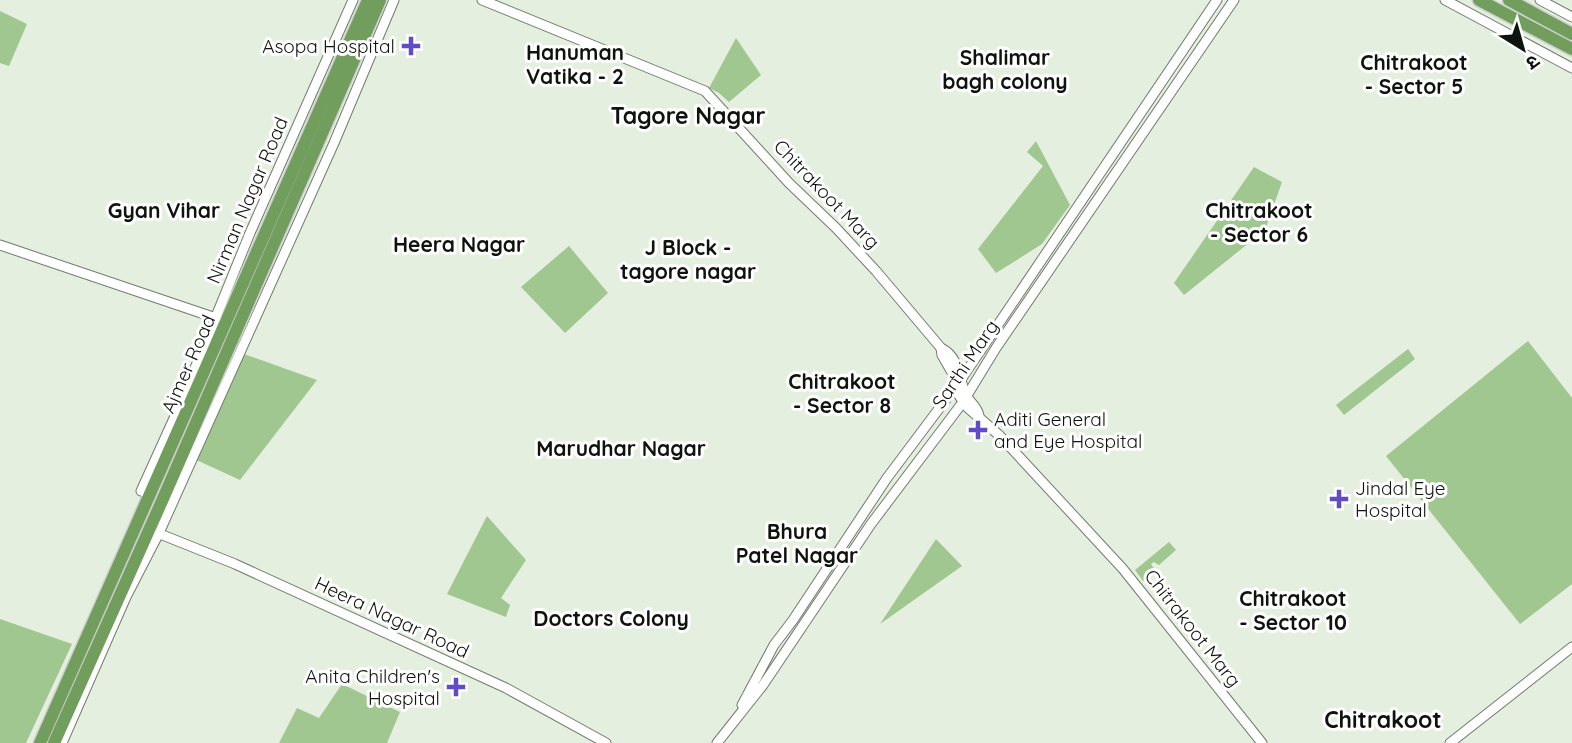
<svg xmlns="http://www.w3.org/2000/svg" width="1572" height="743" viewBox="0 0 1572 743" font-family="Quicksand,'Noto Sans Devanagari',sans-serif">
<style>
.green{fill:#a1c791}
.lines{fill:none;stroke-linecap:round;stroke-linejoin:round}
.secondary-casing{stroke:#717b6d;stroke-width:11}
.highway-casing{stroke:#cfd0cf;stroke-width:15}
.secondary{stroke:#fff;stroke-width:9}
.highway{stroke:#719e5d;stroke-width:12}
.poi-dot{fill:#624cc5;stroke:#fff;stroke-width:2.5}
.labels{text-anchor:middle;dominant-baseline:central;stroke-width:6;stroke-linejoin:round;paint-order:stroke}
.poi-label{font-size:19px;fill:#0f130e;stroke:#fff;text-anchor:end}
.street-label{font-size:19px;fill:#0f130e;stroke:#fff}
.neighbourhood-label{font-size:21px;font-weight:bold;fill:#0f130e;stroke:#fff}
.quarter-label{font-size:23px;font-weight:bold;fill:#0f130e;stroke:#fff}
</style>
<rect width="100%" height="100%" fill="#e4efdf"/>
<g class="green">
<path d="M0,11L27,24L9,66L0,63Z"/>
<path d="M736,38L761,75L729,102L719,93L709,88Z"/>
<path d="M1036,141L1070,205L1042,244L996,273L978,249L1043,166L1027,152Z"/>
<path d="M1254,167L1282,182L1265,230L1184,295L1174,283Z"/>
<path d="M569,246L608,293L565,333L521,287Z"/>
<path d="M1528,341L1572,398V584L1520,624L1386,456Z"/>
<path d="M1408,349L1415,359L1344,415L1336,405Z"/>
<path d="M244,354L317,380L240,480L192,458Z"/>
<path d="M487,516L526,560L501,598L510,605L506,617L447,594Z"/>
<path d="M936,539L962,566L880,624Z"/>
<path d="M1169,542L1176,550L1159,565L1154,562L1151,564L1156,572L1143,581L1135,570Z"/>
<path d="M0,619L72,644L26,743H0Z"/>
<path d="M342,684L400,712L387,743H279L297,708L319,718Z"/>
</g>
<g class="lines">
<defs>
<g id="secondary">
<path d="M482,0L705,91L789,183L836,228L876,271L941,348C961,358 958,380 967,397C972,404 978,408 979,416"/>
<path d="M1445,0L1572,68"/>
<path d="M1540,0L1572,17"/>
<path d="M0,245L216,318"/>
<path d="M941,348L942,355L954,376L958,394L967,407L1000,436L1123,569L1262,743"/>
<path d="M151,494L141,491L180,405L250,233L353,0"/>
<path d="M155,532L235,564L506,688L606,743"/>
<path d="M742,705L774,645L793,620L887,478L962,378L1217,0"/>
<path d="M62,743L126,597L159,533L334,143L394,0"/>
<path d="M717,743L763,685L871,524L963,402L996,348L1234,0"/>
<path d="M1450,743L1572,647"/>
</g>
<g id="highway">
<path d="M1479,0L1572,49"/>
<path d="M1509,0L1572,34"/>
<path d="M40,743L368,0"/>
<path d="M54,743L162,501L380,0"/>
</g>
</defs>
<use href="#secondary" class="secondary-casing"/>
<use href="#highway" class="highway-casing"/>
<use href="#secondary" class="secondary"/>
<use href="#highway" class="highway"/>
</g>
<g class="poi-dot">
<path d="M407.5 35.5h7v7h7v7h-7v7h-7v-7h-7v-7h7z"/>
<path d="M974.5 419.5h7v7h7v7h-7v7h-7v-7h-7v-7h7z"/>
<path d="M1335.5 488.5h7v7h7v7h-7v7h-7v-7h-7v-7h7z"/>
<path d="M452.5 676.5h7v7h7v7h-7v7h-7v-7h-7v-7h7z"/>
</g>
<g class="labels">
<g class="poi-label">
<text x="395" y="46">Asopa Hospital</text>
<text x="994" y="419" text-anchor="start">Aditi General<tspan x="994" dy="22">and Eye Hospital</tspan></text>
<text x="1355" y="488" text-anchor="start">Jindal Eye<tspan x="1355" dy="22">Hospital</tspan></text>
<text x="440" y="676">Anita Children's<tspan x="440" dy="22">Hospital</tspan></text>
</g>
<g class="street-label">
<text transform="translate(827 194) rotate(46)">Chitrakoot Marg</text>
<text transform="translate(247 200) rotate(-67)">Nirman Nagar Road</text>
<text transform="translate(188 364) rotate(-66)">Ajmer Road</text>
<text transform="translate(965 364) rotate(-56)">Sarthi Marg</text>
<text transform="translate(392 617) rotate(25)">Heera Nagar Road</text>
<text transform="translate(1193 628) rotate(52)">Chitrakoot Marg</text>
</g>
<g class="neighbourhood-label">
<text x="575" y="52">Hanuman<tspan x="575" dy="24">Vatika - 2</tspan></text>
<text x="1005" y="57">Shalimar<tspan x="1005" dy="24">bagh colony</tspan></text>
<text x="1414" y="62">Chitrakoot<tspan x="1414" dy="24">- Sector 5</tspan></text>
<text x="164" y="210">Gyan Vihar</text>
<text x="1259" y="210">Chitrakoot<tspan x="1259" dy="24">- Sector 6</tspan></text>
<text x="459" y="244">Heera Nagar</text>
<text x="688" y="247">J Block -<tspan x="688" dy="24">tagore nagar</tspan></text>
<text x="842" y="381">Chitrakoot<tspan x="842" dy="24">- Sector 8</tspan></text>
<text x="621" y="448">Marudhar Nagar</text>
<text x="797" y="531">Bhura<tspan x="797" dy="24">Patel Nagar</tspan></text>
<text x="1293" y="598">Chitrakoot<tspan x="1293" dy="24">- Sector 10</tspan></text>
<text x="611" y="618">Doctors Colony</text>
</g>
<g class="quarter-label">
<text x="688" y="115">Tagore Nagar</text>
<text x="1383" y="719">Chitrakoot</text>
</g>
</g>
<g transform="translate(1523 49) rotate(143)" stroke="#ffffff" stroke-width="5" paint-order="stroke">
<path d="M0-5L12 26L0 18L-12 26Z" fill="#0f130e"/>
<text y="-10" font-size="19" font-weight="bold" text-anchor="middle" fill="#0f130e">उ</text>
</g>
</svg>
